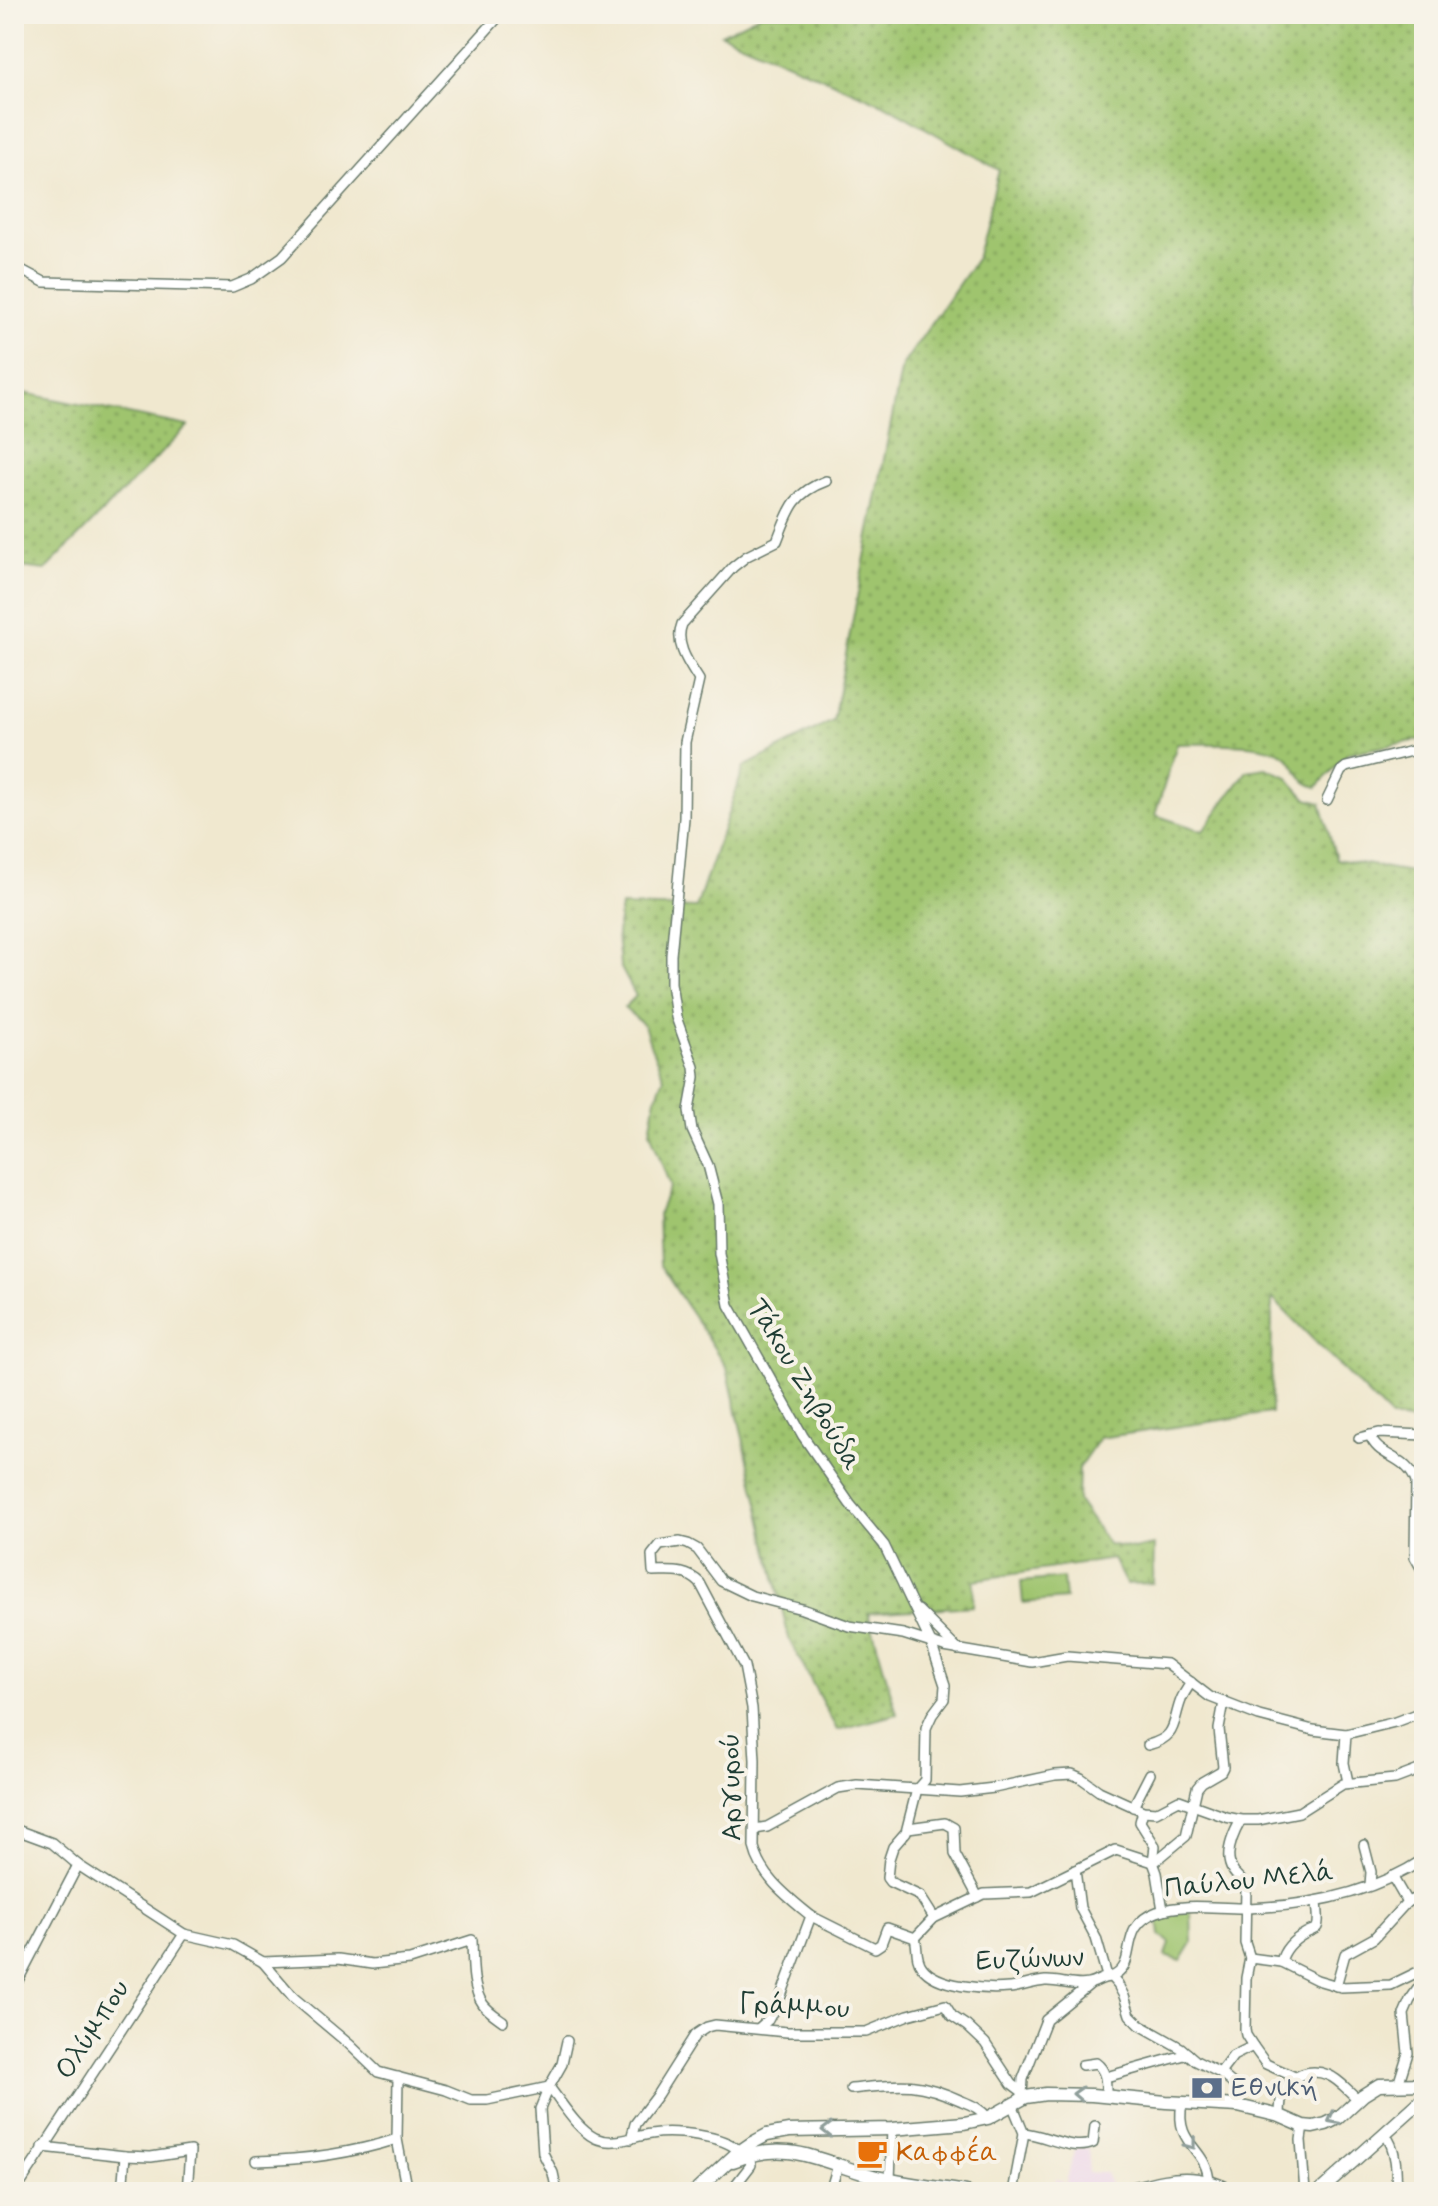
<svg xmlns="http://www.w3.org/2000/svg" width="1438" height="2206" viewBox="0 0 1438 2206" font-family="Mynerve,sans-serif">
<style>
.built{fill:#ebd1eb}
.grass{fill:url(#grass-dots);stroke:#5f8051;stroke-width:2}
.park{fill:#9fc46e;stroke:#5f8051;stroke-width:2}
.lines{fill:none;stroke-linecap:round;stroke-linejoin:round}
.minor-casing{stroke:#68796a;stroke-width:12}
.major-casing{stroke:#68796a;stroke-width:15}
.minor{stroke:#fff;stroke-width:9}
.major{stroke:#fff;stroke-width:12}
.oneway{stroke:#8f9e9a}
.labels{text-anchor:middle;dominant-baseline:central;stroke-width:8;stroke-linejoin:round;paint-order:stroke}
.street-label{font-size:28px;fill:#1f3d34;stroke:#f7f3e8}
.service-label{font-size:28px;fill:#4e5e75;stroke:#f7f3e8;text-anchor:start}
.food-label{font-size:28px;fill:#c56008;stroke:#f7f3e8;text-anchor:start}
</style>
<defs>
<pattern id="grass-dots" width="8" height="8" patternUnits="userSpaceOnUse" patternTransform="scale(2)"><rect width="8" height="8" fill="#9fc46e"/><path d="M2 2h.1M6 6h.1" fill="none" stroke="#81a05b" stroke-width="1.8" stroke-linecap="round"/></pattern>
</defs>
<rect width="100%" height="100%" fill="#f7f3e8"/>
<filter id="ink" filterUnits="userSpaceOnUse"><feTurbulence type="fractalNoise" baseFrequency=".0125" numOctaves="2"/><feDisplacementMap in="SourceGraphic" scale="16" xChannelSelector="R" yChannelSelector="G"/><feConvolveMatrix kernelMatrix="1 2 1 2 8 2 1 2 1" color-interpolation-filters="sRGB"/></filter>
<filter id="wash" filterUnits="userSpaceOnUse"><feTurbulence type="fractalNoise" baseFrequency=".006" numOctaves="4" result="noise"/><feDisplacementMap in="SourceGraphic" scale="32" xChannelSelector="R" yChannelSelector="G"/><feGaussianBlur stdDeviation="1.8" result="paint"/><feColorMatrix in="noise" values="0 0 0 0 0 0 0 0 0 0 0 0 0 0 0 0 0 1.4 0 .05"/><feComposite in="paint" operator="in"/></filter>
<g filter="url(#wash)">
<rect width="100%" height="100%" fill="#f0e8cf"/>
<path class="built" d="M1075,2148H1089L1088,2173H1106L1111,2185L1083,2192H1052L1056,2179L1066,2183Z"/>
<g class="grass">
<path d="M761,14H1424V739L1348,753L1317,787C1295,781 1298,763 1283,754C1260,741 1204,744 1177,744L1155,815L1203,831L1247,771L1266,768L1286,776L1307,799L1321,803L1336,859L1422,874L1424,895V1424L1391,1418L1272,1298L1271,1413L1099,1438L1079,1467L1078,1501L1108,1544L1133,1549L1154,1545L1153,1583L1126,1584L1113,1559L974,1580L973,1606L868,1613L897,1714L837,1730L789,1639L727,1368L660,1265L658,1215L670,1186L650,1131L656,1098L664,1077L651,1047L644,1025L624,1008L636,996L620,966L617,934L621,906L696,908L744,767L833,721L902,366L976,259L999,170L883,104L721,34Z"/>
<path d="M14,391L188,426L45,570L14,566Z"/>
</g>
<g class="park">
<path d="M1063,1578L1065,1599L1023,1603L1021,1582Z"/>
<path d="M1191,1910L1192,1943L1181,1961L1166,1956L1170,1943L1160,1935L1158,1916Z"/>
</g>
</g>
<g filter="url(#ink)">
<g class="lines">
<defs>
<g id="minor">
<path d="M14,266L44,282L232,287L251,279L282,257L501,14"/>
<path d="M826,481C793,493 789,510 777,541L747,556L733,567L682,624C674,644 689,664 699,680L685,742L684,818L671,955V983L676,1017L694,1067L695,1077L689,1110L692,1130L708,1165L718,1204L719,1253L729,1305L803,1436L850,1504L884,1545L931,1643L945,1685L944,1699L932,1715L926,1728L925,1780L917,1789L906,1832L893,1847L889,1859L887,1878L890,1882L920,1896L934,1918"/>
<path d="M1327,800L1341,771L1346,767L1424,748"/>
<path d="M1370,1435C1377,1458 1407,1455 1416,1482L1415,1557L1424,1573"/>
<path d="M1359,1438L1379,1433L1424,1435"/>
<path d="M918,1610L958,1650"/>
<path d="M1346,1734L1344,1763L1348,1782"/>
<path d="M1148,1745C1178,1737 1172,1723 1181,1700C1183,1694 1188,1688 1191,1682"/>
<path d="M1133,1807L1150,1774"/>
<path d="M1143,1811L1140,1822L1155,1846L1153,1862L1157,1873L1163,1910"/>
<path d="M908,1828L945,1823L954,1828L955,1854L978,1897"/>
<path d="M14,1829L52,1843L78,1865L184,1934L233,1945L263,1962L294,1998L350,2045L378,2072L446,2090L471,2100H487L549,2087C562,2103 576,2128 595,2138C613,2146 631,2137 650,2134C672,2130 724,2135 739,2151"/>
<path d="M755,1829L767,1827L838,1788L857,1785L960,1792L994,1788L1055,1775L1072,1774L1081,1778L1099,1791L1143,1811L1156,1812L1179,1800L1226,1817L1241,1820H1258L1299,1812L1343,1784L1395,1779L1424,1768"/>
<path d="M1364,1845L1371,1872L1370,1885"/>
<path d="M1075,1870L1080,1908L1096,1938L1107,1976"/>
<path d="M1392,1876L1407,1902"/>
<path d="M811,1916L875,1948L881,1944L887,1928L915,1938C918,1947 915,1958 922,1967C936,1987 986,1990 1009,1988C1021,1987 1033,1982 1045,1981C1059,1980 1074,1987 1088,1984C1096,1983 1101,1977 1111,1977L1118,1985L1124,1996L1130,2015L1140,2025L1181,2048L1196,2061L1220,2073L1232,2083L1236,2088L1238,2106"/>
<path d="M915,1938L934,1918L984,1894L1031,1892L1116,1850L1153,1862L1157,1860L1186,1836L1197,1788L1202,1782L1221,1771L1223,1767L1219,1729L1224,1702"/>
<path d="M1250,1958L1281,1962L1317,1980L1341,1987L1391,1985L1424,1969"/>
<path d="M263,1962L338,1959L372,1964L410,1960L472,1940C473,1960 471,1987 483,2004C488,2011 496,2016 503,2021"/>
<path d="M1281,1962C1284,1949 1295,1939 1306,1933C1309,1931 1315,1930 1317,1927C1320,1921 1317,1907 1317,1901"/>
<path d="M1111,1977C1141,1966 1115,1927 1157,1912C1186,1902 1218,1909 1248,1908C1309,1906 1373,1893 1424,1859"/>
<path d="M1336,1986L1345,1954L1374,1938L1407,1902L1423,1895"/>
<path d="M14,1988L78,1865"/>
<path d="M759,2028L768,2020L781,1996L811,1916C788,1897 761,1877 754,1847L755,1760L752,1708L744,1666L700,1583C686,1569 671,1572 653,1572L652,1555L660,1545L680,1542L688,1544L697,1549L721,1581L752,1596L802,1609L849,1626L903,1634L944,1647L1032,1662L1067,1656L1167,1664L1210,1697L1259,1716L1313,1730L1346,1734L1395,1722L1424,1711"/>
<path d="M1253,2046L1266,2064L1295,2077"/>
<path d="M1082,2065L1096,2063C1107,2071 1106,2083 1106,2096"/>
<path d="M1220,2073L1233,2056L1253,2046L1246,2035L1245,2030L1246,1978L1250,1958L1245,1943L1246,1886C1242,1880 1236,1876 1233,1871C1223,1856 1233,1834 1241,1820"/>
<path d="M398,2077L397,2139L407,2192"/>
<path d="M1106,2077L1188,2054"/>
<path d="M1398,2085L1408,2053L1404,2014L1410,2000L1424,1980"/>
<path d="M851,2089C899,2084 916,2080 962,2101C972,2105 981,2109 988,2118"/>
<path d="M1022,2096L1023,2079L1046,2020L1089,1985"/>
<path d="M1182,2103C1174,2147 1207,2146 1209,2182"/>
<path d="M1012,2104L1024,2133L1013,2192"/>
<path d="M1280,2116C1280,2108 1280,2098 1284,2091C1292,2074 1311,2068 1328,2075C1339,2079 1349,2092 1358,2099"/>
<path d="M1303,2126L1301,2140L1305,2192"/>
<path d="M1024,2133C1046,2135 1073,2152 1093,2143L1095,2126"/>
<path d="M1384,2133C1397,2148 1397,2173 1396,2192"/>
<path d="M631,2139L635,2124L657,2095L695,2035L707,2027L715,2025L787,2032H866L908,2015L945,2005L952,2016L967,2026L985,2043L1012,2084L1020,2090"/>
<path d="M43,2147L125,2156L151,2157L190,2151L187,2192"/>
<path d="M256,2161C305,2160 350,2154 397,2139"/>
<path d="M890,2180L892,2129"/>
<path d="M1397,2184L1417,2189L1424,2180"/>
<path d="M15,2192L184,1934"/>
<path d="M122,2192L125,2156"/>
<path d="M557,2192L553,2173L543,2153L540,2109L549,2087L562,2064L567,2041"/>
<path d="M730,2192L751,2165L749,2155"/>
<path d="M830,2192L838,2165"/>
</g>
<g id="major">
<path d="M733,2161C789,2138 820,2162 873,2176C904,2184 935,2187 966,2192"/>
<path d="M695,2192L736,2154L752,2143L767,2135L789,2131L892,2129L964,2123L988,2118L1026,2097L1046,2094L1092,2095L1166,2102L1238,2106L1280,2116L1303,2126L1313,2127L1326,2124L1338,2118L1363,2095L1379,2085L1424,2084"/>
<path d="M1121,2192C1146,2185 1172,2176 1198,2180C1211,2181 1223,2187 1235,2192"/>
<path d="M1319,2192L1424,2098"/>
</g>
</defs>
<use href="#minor" class="minor-casing"/>
<use href="#major" class="major-casing"/>
<use href="#minor" class="minor"/>
<use href="#major" class="major"/>
</g>
<defs><path id="oneway-chevron" d="M-2-3.5L2.5 0L-2 3.5" fill="none" stroke-width="1.6" stroke-linecap="round" stroke-linejoin="round" transform="scale(2)"/></defs>
<g class="oneway">
<use href="#oneway-chevron" transform="translate(1078 2094) rotate(-178)"/>
<use href="#oneway-chevron" transform="translate(1333 2119) rotate(152)"/>
<use href="#oneway-chevron" transform="translate(827 2130) rotate(-179)"/>
<use href="#oneway-chevron" transform="translate(1191 2144) rotate(53)"/>
</g>
</g>
<defs>
<symbol id="bank-bare" viewBox="-9 -9 18 18"><path d="M-6-4H6V4H-6ZM0-2.3a2.3 2.3 0 1 0 0 4.6a2.3 2.3 0 1 0 0-4.6Z" fill="#5c6f8a" stroke="#f7f3e8" stroke-width="2.5" paint-order="stroke"/></symbol>
<symbol id="cafe-bare" viewBox="-9 -9 18 18"><path d="M-5.5-4.5H6V0H3Q3 3.5 0 3.5H-2.5Q-5.5 3.5-5.5 0ZM3-3.2v2h1.7v-2ZM-6 4.5H4V6H-6Z" fill="#e8710a" stroke="#f7f3e8" stroke-width="2.5" paint-order="stroke"/></symbol>
</defs>
<g fill-rule="evenodd">
<use href="#bank-bare" x="1185" y="2066" width="44" height="44"/>
<use href="#cafe-bare" x="850" y="2131" width="44" height="44"/>
</g>
<g class="labels">
<g class="street-label">
<text transform="translate(804 1385) rotate(59)">Τάκου Ζηβούδα</text>
<text transform="translate(732 1787) rotate(-91)">Αργυρού</text>
<text transform="translate(1249 1881) rotate(-6)">Παύλου Μελά</text>
<text transform="translate(1030 1960) rotate(-2)">Ευζώνων</text>
<text transform="translate(794 2007) rotate(3)">Γράμμου</text>
<text transform="translate(93 2030) rotate(-57)">Ολύμπου</text>
</g>
<g class="service-label">
<text x="1231" y="2088">Εθνική</text>
</g>
<g class="food-label">
<text x="896" y="2153">Καφφέα</text>
</g>
</g>
<rect width="1438" height="2206" fill="none" stroke="#f7f3e8" stroke-width="48"/>
</svg>
